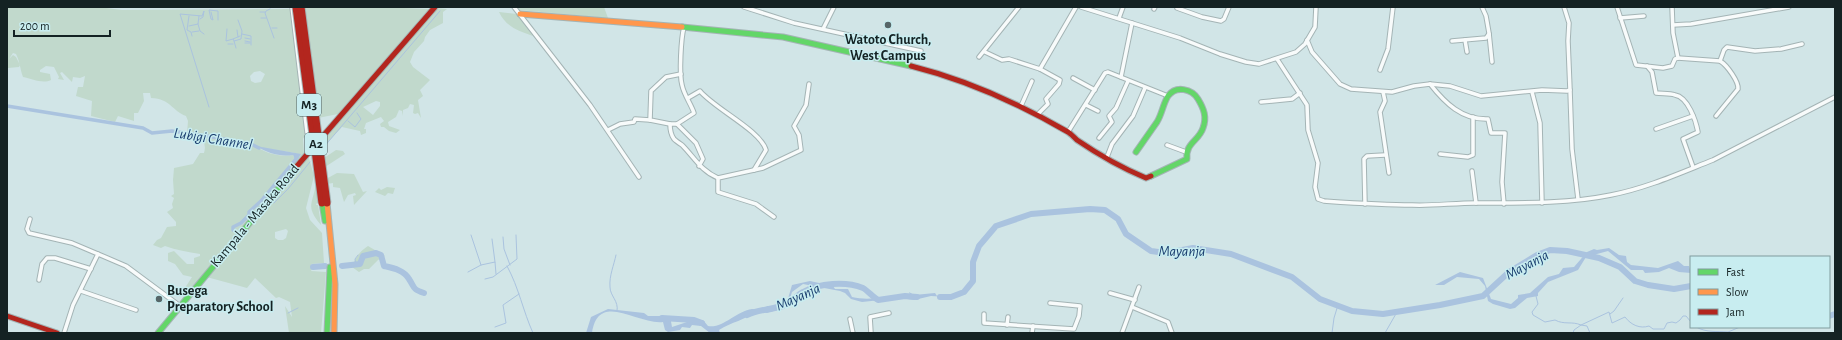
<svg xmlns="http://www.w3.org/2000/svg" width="1842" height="340" viewBox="0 0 1842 340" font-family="'Alegreya Sans',sans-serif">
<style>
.green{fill:#c1d9cc;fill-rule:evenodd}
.water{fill:#aac3df}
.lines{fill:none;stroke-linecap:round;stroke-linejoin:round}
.stream{stroke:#aac3df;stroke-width:1}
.canal{stroke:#aac3df;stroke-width:3.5}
.river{stroke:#aac3df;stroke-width:6}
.street-casing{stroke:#a4b4b5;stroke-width:5.5}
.fast-casing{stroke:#a4b4b5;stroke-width:7}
.slow-casing{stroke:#a4b4b5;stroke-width:7}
.jam-casing{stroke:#a4b4b5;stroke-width:7}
.street{stroke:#f8fbfb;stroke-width:3.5}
.fast{stroke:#63d668;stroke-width:5}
.slow{stroke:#ff974d;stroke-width:5}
.jam{stroke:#b3261e;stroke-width:5}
.jam-bridge-casing{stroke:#a4b4b5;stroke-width:9;stroke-linecap:butt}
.jam-bridge{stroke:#b3261e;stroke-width:7}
.poi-dot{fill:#566668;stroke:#c8edf0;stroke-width:1.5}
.labels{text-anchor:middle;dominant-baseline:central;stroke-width:3;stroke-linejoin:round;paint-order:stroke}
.shield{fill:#c8edf0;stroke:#4a5f60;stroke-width:1}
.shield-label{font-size:13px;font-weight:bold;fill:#142223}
.poi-label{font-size:14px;font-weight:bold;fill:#142223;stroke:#c8edf0}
.street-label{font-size:14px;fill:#142223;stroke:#c8edf0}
.water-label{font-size:15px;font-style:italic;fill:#193d6e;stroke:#c8edf0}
</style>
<rect width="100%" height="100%" fill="#d1e5e7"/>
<g class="green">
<path d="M7,7H98L122,10L291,9L306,134L303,139L304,154L187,295L183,291L192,277L183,275L175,264L168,261V253L174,251L187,264H194V258L200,256V254C188,252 176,250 165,246L161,248L153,245L157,240L161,238L167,227L176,226V222L167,212L173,208L172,204L174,198L171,196L174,194L173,180L174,168L193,164L200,153H204C208,140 198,135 187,134L188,121L186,116C172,111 171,99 151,98L150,93H143L144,101L138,113H134V121L118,116L115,122L91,116L92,101L76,96L78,87H83L85,76L80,78L73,77L72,82L62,72L60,73L64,80L58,79L59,77L54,67L46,66L40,70V72L50,74L51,80C43,84 32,79 23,77C20,69 20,62 16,54L13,53L9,59L13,55L16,57L20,65L19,67L8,68ZM260,71L265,74L261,82L255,83L251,81L250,76L254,72ZM257,147L295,153L298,159H295L293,155C280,157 268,154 257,147Z"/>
<path d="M378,7L430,9L338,114L318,118L304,8Z"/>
<path d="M517,7H604L608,18L520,10Z"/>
<path d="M437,8L447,9L443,12V23L430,30L425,37L424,41L414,52L410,62L413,67L430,80L420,90L423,96L418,100L421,118L418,113L415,114L413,113L414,105L410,104L408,108L403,110V116L402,111L399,110L396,117L388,122L389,126L400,130L396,133L389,131L384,127H381L380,124L384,121L381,117L366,123L364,129H366V133L361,135L360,131L342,127L322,148L321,140ZM376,101L380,102V106L373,115L363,107Z"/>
<path d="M499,12L517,14L533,36C519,31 506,27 499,12Z"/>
<path d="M336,150L343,151L345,154L325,167L324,158Z"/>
<path d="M309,158L314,176L306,208L310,220L322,233L324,263L311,264L313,267L311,271L326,272L321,333H289L285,306L292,317L290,302L279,297L276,298L255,278L247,288L203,276L222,262L306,159ZM286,229L288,231L286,238L283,240H278L275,238V232Z"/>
<path d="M337,173L354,174L363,192L367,191L354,205L353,196L356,195L355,193L348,195L344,202L340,188L333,187V183L327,184L326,179Z"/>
<path d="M316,182L319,198L316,205H318L321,225C304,205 314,203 316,182Z"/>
<path d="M387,187L395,188L393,194L388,193L385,196L375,192L379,188L381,190Z"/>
<path d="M368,246L385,256L378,260L369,269H364L359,272L352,267C355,258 360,251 368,246Z"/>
</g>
<g class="water">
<path d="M256,146L301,154L298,159H295L293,155C279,157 268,153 256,146Z"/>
<path d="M1609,248L1619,255L1626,256L1627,262L1631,265L1658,268L1678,261L1684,266H1689L1691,273L1679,272L1669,268L1659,272L1645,273L1643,270H1631L1608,251L1586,257L1578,270L1548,282L1538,293V296L1527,298L1515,308L1510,309L1493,304L1488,301L1485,286L1479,279L1457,277L1444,285H1435L1460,272L1483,278L1491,299L1511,304L1518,298V295L1530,293L1548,277L1559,274L1563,268L1574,267L1587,252L1594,249L1597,250Z"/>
<path d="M810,281L833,286L835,289H848L852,297C872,302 891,294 911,297L909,292L914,295L935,293L937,296L944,295L948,297L931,296L914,300L899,298L862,302L851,299L845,293L840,291L803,284L792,292L788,305L784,309L767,313L756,311C746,320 731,322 719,330L720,333H710L701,326L692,325L690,328L682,327L680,330L668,332L665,330L663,322C638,325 598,290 592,333H586L591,317L608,309L644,313L648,316H670L672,327L687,322L703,320L708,326C722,329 737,311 752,309C756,309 761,310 765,310L767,306L783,307L787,302L792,285Z"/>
</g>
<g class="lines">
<g class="stream">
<path d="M270,9L266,11L265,13L274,38"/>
<path d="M211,12L213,20L211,19L209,10L218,11V20"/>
<path d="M260,12H265"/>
<path d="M189,16L187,30L191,32L192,36"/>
<path d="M261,18H266"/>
<path d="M200,19L203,17L204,11L202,16L180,14L209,107"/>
<path d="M198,24L200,31L204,34"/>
<path d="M189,26L198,24L199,16"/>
<path d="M272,28H277"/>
<path d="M227,29L226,41L233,39"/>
<path d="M237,30L238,37"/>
<path d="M192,32L199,31"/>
<path d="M242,34L251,36V45"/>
<path d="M245,38L250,39"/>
<path d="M234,41L233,39L240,36"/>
<path d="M245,41L250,42"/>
<path d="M245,43H250"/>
<path d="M228,44H233"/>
<path d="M236,48L234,41L241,39L242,31L238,20"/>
<path d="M348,121L355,127L361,119L357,113"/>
<path d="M323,148L440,11"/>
<path d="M274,203L288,189L310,162"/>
<path d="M471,235L481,265"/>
<path d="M503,237L504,249L510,265"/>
<path d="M492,239L495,262"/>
<path d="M616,255C614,265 609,276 610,287C610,296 619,301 617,311"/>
<path d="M356,265L355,259L358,255"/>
<path d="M507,266C519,288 523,311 533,333"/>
<path d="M468,272L481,265L495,262L496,274"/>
<path d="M485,279L493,277L517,259L516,235"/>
<path d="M1536,296L1538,304L1532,312L1533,315L1545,322L1555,320C1564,325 1572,321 1581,325L1609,312L1612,323L1625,317C1631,325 1640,329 1649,326L1653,329H1664L1667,323L1672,322L1676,323L1680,320L1683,316H1686L1691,322"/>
<path d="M288,313L298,308"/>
<path d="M1610,314L1614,311L1623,298"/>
<path d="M495,327L506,323L503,305L519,294"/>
<path d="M1696,327C1707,333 1717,331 1728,332L1740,327"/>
<path d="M1766,327H1778"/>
<path d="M1332,333L1334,318L1338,305"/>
<path d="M1385,333L1397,312"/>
<path d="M1573,333L1574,330L1581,325L1587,326L1590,333"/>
</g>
<g class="canal">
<path d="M7,106L143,128L152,133L172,131L207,136L251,144L259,148"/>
<path d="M233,230V227L241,223L249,215V212L261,201L296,159V156"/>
</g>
<g class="river">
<path d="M342,266L360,264L363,256L376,253L381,255L384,266C393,268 404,270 409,279C415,288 412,289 424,293"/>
<path d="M313,267L325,266"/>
<path d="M940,297H951L964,292L973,281V262L979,246L996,226L1031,214L1090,209L1105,210L1118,219L1126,234L1151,251L1166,253L1193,248L1231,254L1292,277L1320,299L1352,311L1383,314L1440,305L1483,296L1509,272L1537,255L1550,250L1567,251L1599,258L1620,267L1635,281L1648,285L1674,289L1691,286"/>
<path d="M747,315C759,309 773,310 786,304C792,302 797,295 803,292C819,283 846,281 863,288C868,291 873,297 878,300L905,296L917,297"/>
<path d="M1829,316L1835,314"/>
<path d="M662,318L694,320L702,323"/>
</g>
<defs>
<g id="street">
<path d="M292,7L309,149"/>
<path d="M514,7L590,105L639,177"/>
<path d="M744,7L794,23L921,51"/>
<path d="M1081,7L1180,38L1220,54L1246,62L1259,64L1296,52L1305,44L1315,27L1316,7"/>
<path d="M1482,7L1486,16L1489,33L1492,62"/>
<path d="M1617,7L1636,65L1663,68L1672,66L1675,59L1678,58L1673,33L1672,7"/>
<path d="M1177,8L1202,17L1221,21L1224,19L1229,7"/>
<path d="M1154,9L1155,7"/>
<path d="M1119,18L1123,7"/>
<path d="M1620,18L1644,16"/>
<path d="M1673,25L1691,24L1789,7"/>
<path d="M823,29L834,7"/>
<path d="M1307,40L1312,52L1340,84L1351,89L1392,92L1414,86L1430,84L1450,86L1481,96L1542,90L1567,91L1570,90L1568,41L1569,23L1564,7"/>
<path d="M1465,40L1467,52"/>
<path d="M1452,41L1486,38L1489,34"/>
<path d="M985,52L1002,60L1009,59L1040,69L1060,80L1059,84L1046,99L1048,104L1037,115"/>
<path d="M979,57L1019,7"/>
<path d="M1678,58L1720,61C1727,65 1739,82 1738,89L1716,116"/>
<path d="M1277,59L1307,105L1308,130L1318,163L1315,187L1318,199L1324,201C1354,203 1383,205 1412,205C1433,206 1454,203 1476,203C1521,203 1567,204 1611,195C1647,188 1680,173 1713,160L1835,97"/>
<path d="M1720,61L1724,50L1727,47L1755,51L1781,49L1802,44"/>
<path d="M1647,66L1652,72L1656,93C1662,94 1669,93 1675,95C1688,97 1696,121 1698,132L1683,139L1693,167"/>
<path d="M1040,69L1076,7"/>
<path d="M1380,70L1388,49L1393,7"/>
<path d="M1121,77L1132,23"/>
<path d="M1073,78L1095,90"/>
<path d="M1430,84C1445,103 1462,120 1488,119L1491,133H1505L1502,182L1504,204"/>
<path d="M1570,90L1572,149L1578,199"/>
<path d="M1383,92L1385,101L1380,112L1389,173"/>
<path d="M1532,92L1540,123L1542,203"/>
<path d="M688,98L700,91C715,109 760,130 766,150L754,170"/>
<path d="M1261,102L1292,99L1300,93"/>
<path d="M1086,105L1098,111"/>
<path d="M1021,106L1032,81"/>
<path d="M670,124L650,120L651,91L666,77L681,74"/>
<path d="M677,124L694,113C691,104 684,95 682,85C679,74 681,38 684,27"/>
<path d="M1656,129L1693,116"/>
<path d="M608,130L620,124L634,122L635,119L650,120"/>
<path d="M1068,132L1105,73L1108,72L1168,96"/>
<path d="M1099,138L1112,122L1109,116L1116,108L1128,81"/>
<path d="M1167,145L1186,152"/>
<path d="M1440,154L1468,157L1473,155V117"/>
<path d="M1107,157L1112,144L1133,116L1145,88"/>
<path d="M699,166L703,159L696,143L677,124H670C670,129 671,135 674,139C676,141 679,143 682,145C694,157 701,171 718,178"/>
<path d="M1472,171L1476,203"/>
<path d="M1365,204L1364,159L1367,156L1385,155"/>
<path d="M774,217L756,204L718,192V178L763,168L801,150L799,135L794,126L806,105L809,84"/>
<path d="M30,219L27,229L29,233L72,243L98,254L73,305L64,333"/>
<path d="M98,254L126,266L180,306"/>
<path d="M39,280L42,264L47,258H55L91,269"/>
<path d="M81,291L136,310"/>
<path d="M1110,293L1135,300"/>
<path d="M1132,307L1168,322L1172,333"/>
<path d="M984,314V323L1074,329L1079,316L1080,306L1050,303"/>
<path d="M850,319L853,333"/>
<path d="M1007,325L1008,317"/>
<path d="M871,333L870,317L889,313"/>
<path d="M1032,333L1033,326"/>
<path d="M1122,333L1139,287"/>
</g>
<g id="fast">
<path d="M682,27L783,37L911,66"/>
<path d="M1136,152C1143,142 1150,132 1157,122C1162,114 1163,104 1168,96C1176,85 1192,89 1198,99C1204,109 1207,117 1203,128C1199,141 1185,143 1187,159L1151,176"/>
<path d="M322,203L325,221"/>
<path d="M158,333L297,166"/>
<path d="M327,333L330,267"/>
</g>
<g id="slow">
<path d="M520,14L682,27"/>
<path d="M327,203L335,284L334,333"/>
</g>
<g id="jam">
<path d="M911,66C967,80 1018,103 1068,132C1071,134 1074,137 1077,140C1099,155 1122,168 1146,178L1151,176"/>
<path d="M297,166L435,7"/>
<path d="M7,316L57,333"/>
</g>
</defs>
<use href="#street" class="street-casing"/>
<use href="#fast" class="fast-casing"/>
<use href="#slow" class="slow-casing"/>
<use href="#jam" class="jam-casing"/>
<use href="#street" class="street"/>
<use href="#fast" class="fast"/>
<use href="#slow" class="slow"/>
<use href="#jam" class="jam"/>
<defs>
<g id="jam-bridge">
<path d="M296,7L322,203"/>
<path d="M301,7L327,203"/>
</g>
</defs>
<use href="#jam-bridge" class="jam-bridge-casing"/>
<use href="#jam-bridge" class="jam-bridge"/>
</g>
<g class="poi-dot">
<circle cx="888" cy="25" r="4"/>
<circle cx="159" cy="299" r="4"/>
</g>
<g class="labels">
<g class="shield">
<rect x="297" y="94" width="24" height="22" rx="3"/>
<rect x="305" y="133" width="22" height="22" rx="3"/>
</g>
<g class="shield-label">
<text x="309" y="105">M3</text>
<text x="316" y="144">A2</text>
</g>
<g class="poi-label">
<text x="888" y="40">Watoto Church,<tspan x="888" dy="16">West Campus</tspan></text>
<text x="167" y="291" text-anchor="start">Busega<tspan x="167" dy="16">Preparatory School</tspan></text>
</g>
<g class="street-label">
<text transform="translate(255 216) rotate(-50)">Kampala - Masaka Road</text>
</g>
<g class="water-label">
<text transform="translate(213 139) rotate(9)">Lubigi Channel</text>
<text x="1182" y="251">Mayanja</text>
<text transform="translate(1527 265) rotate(-28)">Mayanja</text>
<text transform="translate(798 297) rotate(-24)">Mayanja</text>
</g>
</g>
<rect width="1842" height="340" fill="none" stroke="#142223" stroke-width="16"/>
<rect x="1690" y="256" width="140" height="72" fill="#c8edf0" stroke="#809c9e"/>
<rect x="1698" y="269" width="20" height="6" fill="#63d668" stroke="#809c9e"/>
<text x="1726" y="276" font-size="12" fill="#142223">Fast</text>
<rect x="1698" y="289" width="20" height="6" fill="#ff974d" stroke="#809c9e"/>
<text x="1726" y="296" font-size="12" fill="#142223">Slow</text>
<rect x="1698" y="309" width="20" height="6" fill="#b3261e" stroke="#809c9e"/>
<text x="1726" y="316" font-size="12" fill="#142223">Jam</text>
<path d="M14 30v6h96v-6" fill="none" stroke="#142223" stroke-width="2"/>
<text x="20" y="30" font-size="12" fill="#142223" stroke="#c8edf0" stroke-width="3" paint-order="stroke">200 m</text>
</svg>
